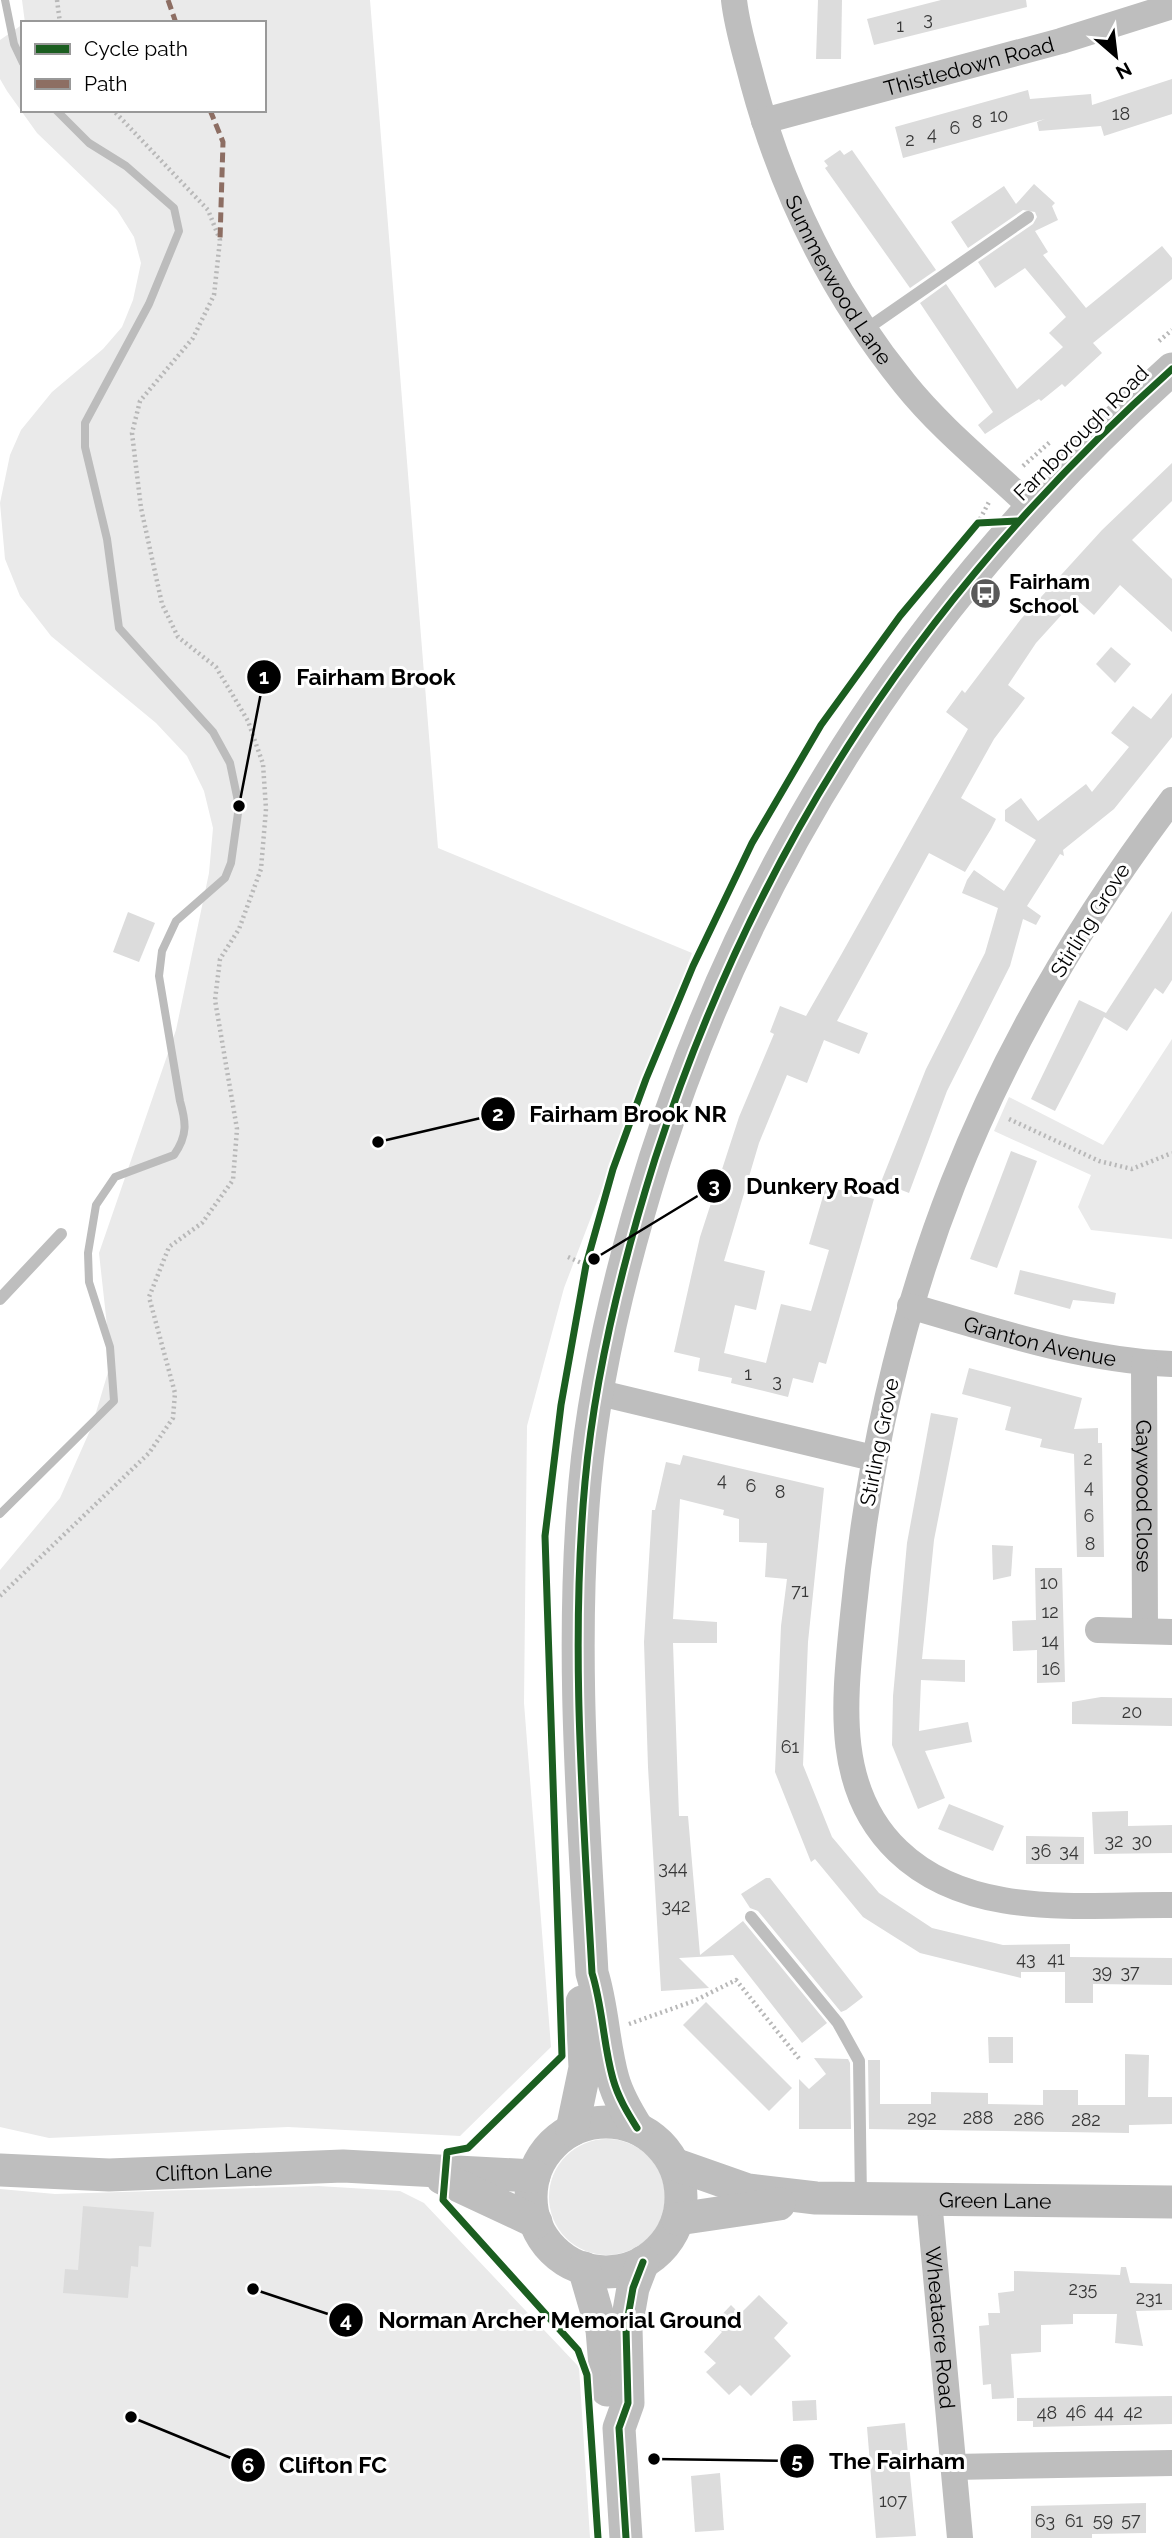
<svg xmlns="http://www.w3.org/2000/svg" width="1172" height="2538" viewBox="0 0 1172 2538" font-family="Raleway,sans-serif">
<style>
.green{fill:#eaeaea}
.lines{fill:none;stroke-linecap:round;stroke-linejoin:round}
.stream{stroke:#bcbcbc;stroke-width:8}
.building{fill:#dcdcdc}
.path{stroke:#b8b8b8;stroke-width:4.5;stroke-dasharray:2 3.5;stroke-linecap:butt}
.service{stroke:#bebebe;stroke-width:12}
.minor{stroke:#bebebe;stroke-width:26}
.tertiary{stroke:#bebebe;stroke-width:33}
.quiet{stroke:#8d6e63;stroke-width:5;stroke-dasharray:10 5;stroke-linecap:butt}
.cycleway-casing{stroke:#fff;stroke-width:11}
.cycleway{stroke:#1b5e20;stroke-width:7}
.labels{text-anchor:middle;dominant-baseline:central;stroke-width:6;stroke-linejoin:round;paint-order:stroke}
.number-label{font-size:18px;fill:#373737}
.street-label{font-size:21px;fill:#000;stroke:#fff}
.poi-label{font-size:21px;font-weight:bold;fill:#000;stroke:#fff;text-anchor:start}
.leader{fill:none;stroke:#000;stroke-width:2.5}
.callout-dot{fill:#000;stroke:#fff;stroke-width:2.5}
.mark-label{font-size:21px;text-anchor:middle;font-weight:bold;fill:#fff}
.callout-label{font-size:23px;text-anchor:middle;font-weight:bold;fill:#000;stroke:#fff;stroke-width:6;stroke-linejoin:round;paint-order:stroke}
</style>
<rect width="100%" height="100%" fill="#fff"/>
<g class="green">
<path d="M22,0H370L438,848L692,953L564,1288L527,1426L524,1703L551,2047L460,2136L288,2127L49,2138L0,2127V1570L60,1498L92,1426L111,1362L99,1253L176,1030L209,873L213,828L204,791L187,756L156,723L51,636L20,596L5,559L0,503L10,455L21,430L52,392L103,349L122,327L133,300L141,263L134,237L117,210L37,133L7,91L0,79V40L23,24V110H264V23H25Z"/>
<path d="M1172,1039V1239L1091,1230L1078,1207L1091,1175L994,1131L1009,1097L1103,1145Z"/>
<circle cx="607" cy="2197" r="58"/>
<path d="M318,2186L400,2191L424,2203L579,2367L590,2538H0V2189L55,2194Z"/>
</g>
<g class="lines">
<g class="stream">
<path d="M5,0L14,44L23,63"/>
<path d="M0,1514L114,1401L110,1347L89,1282L88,1253L96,1205L115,1177L174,1155C188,1135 186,1122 180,1101L159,976L162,951L176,921L225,878L231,863L239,806L230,763L213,732L119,628L107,539L85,447V423L149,304L179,231L174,208L126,166L89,143L56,110"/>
</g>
</g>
<g class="building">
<path d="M818,0H842L841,59H816Z"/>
<path d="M941,0H1026L1027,7L874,45L867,19Z"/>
<path d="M1172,79V114L1104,136L1101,126L1039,131L1037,122L1045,119L903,158L895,127L1028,90L1030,99L1091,94L1092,105Z"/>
<path d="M840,150L844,155L852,150L936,270L910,288L825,168L828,166L824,161Z"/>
<path d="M1034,184L1055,203L1052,206L1058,220L1035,231L1048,252L1043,255L1086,308L1162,246L1172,258V279L1093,343L1102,353L1065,387L1062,384L1041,401L1039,399L985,434L978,425L993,412L920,303L946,284L1017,389L1063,347L1049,333L1066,317L1025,268L995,288L978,262L1033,224L1037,217L1035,212L1023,210L968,248L951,222L1004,186L1016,204Z"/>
<path d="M1172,463V501L1132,540L1172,579V632L1120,585L1094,615L1076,599L1036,643L1008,685L1025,698L994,739L961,798L996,819L991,829L965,872L929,853L837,1021L868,1033L859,1054L824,1040L807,1083L787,1075L759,1143L724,1261L765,1271L756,1310L735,1305L724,1353L766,1363L781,1304L811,1311L829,1250L809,1244L826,1186L874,1199L826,1364L819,1362L813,1383L793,1378L788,1397L731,1383L732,1378L698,1371L700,1358L674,1352L700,1237L739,1117L774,1034L770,1032L780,1006L806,1016L841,955L968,729L946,712L962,690L965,693L1021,619L1102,530Z"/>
<path d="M1111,647L1131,664L1115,683L1096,664Z"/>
<path d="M1172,693V737L1114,809L1063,850L1064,856L1060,854L1027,906L1041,916L1036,925L1023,919L1010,966L947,1091L909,1193L881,1182L926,1069L985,953L998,908L962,893L967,880L974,870L1004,891L1036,840L1005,821V810L1021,798L1038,821L1086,784L1092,792L1129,747L1111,733L1133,706L1151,719Z"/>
<path d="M1172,911V980L1163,994L1155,988L1127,1031L1104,1017L1055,1111L1031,1099L1079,1000L1106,1013Z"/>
<path d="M128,912L155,923L139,962L113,952Z"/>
<path d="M1011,1151L1037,1161L997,1268L970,1259Z"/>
<path d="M1020,1270L1116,1293L1114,1304L1073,1300L1070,1309L1014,1294Z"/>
<path d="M969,1368L1082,1398L1074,1429L1098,1428V1443H1102L1104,1557H1077L1074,1454L1040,1447L1042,1439L1005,1430L1011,1407L962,1394Z"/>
<path d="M931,1413L958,1418L934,1540L922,1659L965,1660V1682L921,1680L919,1731L968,1722L972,1742L925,1751L945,1798L918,1809L892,1745L893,1696L907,1543Z"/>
<path d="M683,1455L824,1488L808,1642L803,1765L832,1837L879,1893L932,1928L1003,1945L1070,1944V1957L1172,1958V1985L1093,1984V2003H1065V1972H1021V1978L920,1953L863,1917L815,1859L811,1862L775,1772L781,1626L787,1579L765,1577L767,1543L739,1542V1519L723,1515L724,1510L680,1499L673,1619L717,1622V1643H673L679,1816H688L700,1955L743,1921L827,2023L802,2043L733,1955L679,1958L709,1988L661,1991L648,1767L644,1642L652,1510H655L666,1462L680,1465Z"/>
<path d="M992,1545L1013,1546L1011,1576L993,1580Z"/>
<path d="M1035,1568H1062L1065,1682L1037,1683V1650L1013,1651L1012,1621L1036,1620Z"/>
<path d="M1101,1697L1172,1698V1726L1072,1724V1702Z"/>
<path d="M949,1804L1004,1826L993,1851L938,1829Z"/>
<path d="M1128,1811V1826L1172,1825V1853L1094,1854L1092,1812Z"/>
<path d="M1026,1836L1084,1837V1864H1026Z"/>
<path d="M766,1878H770L863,1997L846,2010L841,2012L758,1911L750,1908L741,1894Z"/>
<path d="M706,2002L792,2088L769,2111L683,2025Z"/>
<path d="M988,2037H1013V2063H989Z"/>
<path d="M1125,2054L1149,2055L1148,2097H1172V2124L1129,2125V2133L869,2129L868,2060H880V2104H931V2092L988,2093V2104L1043,2105V2090H1078V2105H1125Z"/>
<path d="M814,2058L848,2059L850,2063L851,2129H799V2079L809,2089L826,2074Z"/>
<path d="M83,2206L154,2212L151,2247L139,2246L138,2267L131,2266L128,2298L63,2293L65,2269L78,2270Z"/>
<path d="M1121,2267H1126L1130,2283L1172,2284V2310L1136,2311L1143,2346L1115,2343L1117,2314H1073V2324L1041,2325V2352L1011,2354L1014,2398L992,2399L991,2384L983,2385L979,2326L989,2325L988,2313H1000L998,2293L1014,2291V2271L1120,2275Z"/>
<path d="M759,2295L788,2323L774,2338L791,2356L751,2396L740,2385L729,2395L706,2372L716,2363L704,2352L722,2332L713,2324L731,2305L740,2314Z"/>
<path d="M1172,2396V2424L1033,2427V2421H1017V2398Z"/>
<path d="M816,2400L817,2420L793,2421L792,2401Z"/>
<path d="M905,2423L916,2536L876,2538L867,2427Z"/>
<path d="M720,2473L724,2530L695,2532L691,2476Z"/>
<path d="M1146,2503V2533L1092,2534V2538H1031V2506Z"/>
</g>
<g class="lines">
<g class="path">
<path d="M57,0L60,23"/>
<path d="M1159,341L1172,330"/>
<path d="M1023,466L1050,442"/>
<path d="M980,519L989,502"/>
<path d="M1009,1119L1099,1161L1132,1169L1172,1153"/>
<path d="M568,1257L586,1265"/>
<path d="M0,1596L149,1453L173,1418L175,1393L149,1297L169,1247L202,1223L233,1180L237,1129L215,1000L220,959L239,929L261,869L266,809L263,764L248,721L216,667L178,637L162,604L141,508L132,433L140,401L193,338L214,295L220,240L208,210L113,110"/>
<path d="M629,2024L694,2001L736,1980L801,2061"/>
</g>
<g class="service">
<path d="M865,330L1028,217"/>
<path d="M0,1299L61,1234"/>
<path d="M751,1917L838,2023L859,2061L861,2199"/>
</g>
<g class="minor">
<path id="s1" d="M734,0C737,28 746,55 753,83C783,194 833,295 905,384C941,429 989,467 1031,507"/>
<path id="s2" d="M764,121L1061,41L1172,6"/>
<path d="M1172,800C983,1050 883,1302 853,1615C845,1697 832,1788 898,1851C970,1920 1081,1904 1172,1905"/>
<path id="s3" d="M910,1306C995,1331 1082,1360 1172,1364"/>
<path id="s4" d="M1144,1363L1145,1631"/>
<path d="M596,1392L873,1458"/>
<path d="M1098,1630L1172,1632"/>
<path id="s5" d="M929,2200L960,2538"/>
<path d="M953,2467L1172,2463"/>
</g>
<g class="tertiary">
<circle cx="606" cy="2197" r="75"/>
<path d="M637,2128C627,2112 618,2097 613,2079C603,2044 603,2008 592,1973C583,1809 570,1646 585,1482C595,1372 622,1264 655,1159C757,844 926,589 1172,369"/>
<path d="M572,2130L585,2068L582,2002"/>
<path id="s6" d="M674,2164L748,2190L816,2198L1172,2202"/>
<path id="s7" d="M0,2170L109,2175L343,2166L534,2176"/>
<path d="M442,2178L536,2222"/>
<path d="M678,2219L779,2204"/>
<path d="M584,2268L602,2330L607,2390"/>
<path d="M626,2538L619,2428L628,2403L626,2328L633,2288L643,2262"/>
</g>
<g class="quiet">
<path d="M168,0L176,23"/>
<path d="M210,110L223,142L220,240"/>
</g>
<defs>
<g id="cycleway">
<path d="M637,2128C627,2112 618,2097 613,2079C603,2044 603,2008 592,1973C583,1809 570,1646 585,1482C595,1372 622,1264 655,1159C757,844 926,589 1172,369"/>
<path d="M598,2538L587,2375L578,2350L443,2200L447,2152L468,2148L562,2056L545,1536L561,1405L586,1265L613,1169L646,1079L693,966L752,843L821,725L900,616L978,523L1017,521"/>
<path d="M626,2538L619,2428L628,2403L626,2328L633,2288L643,2262"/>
</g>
</defs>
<use href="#cycleway" class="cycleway-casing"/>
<use href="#cycleway" class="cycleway"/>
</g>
<defs>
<symbol id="bus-disc" viewBox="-11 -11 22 22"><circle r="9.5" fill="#595959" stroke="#fff"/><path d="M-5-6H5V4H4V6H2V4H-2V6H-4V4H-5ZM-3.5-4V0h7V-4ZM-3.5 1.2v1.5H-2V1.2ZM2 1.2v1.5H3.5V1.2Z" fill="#fff"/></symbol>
</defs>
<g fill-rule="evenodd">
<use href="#bus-disc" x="968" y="576" width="35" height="35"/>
</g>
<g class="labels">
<g class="number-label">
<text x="928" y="18">3</text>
<text x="900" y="25">1</text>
<text x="1121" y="113">18</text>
<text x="999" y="115">10</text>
<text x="977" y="121">8</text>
<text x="955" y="127">6</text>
<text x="932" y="133">4</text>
<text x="910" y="139">2</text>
<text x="748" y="1373">1</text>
<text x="777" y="1380">3</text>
<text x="1088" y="1458">2</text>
<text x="722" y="1479">4</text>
<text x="751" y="1485">6</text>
<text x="1089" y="1486">4</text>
<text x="780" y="1491">8</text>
<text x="1089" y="1515">6</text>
<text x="1090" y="1543">8</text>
<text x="1049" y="1582">10</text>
<text x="800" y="1590">71</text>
<text x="1050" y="1611">12</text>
<text x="1050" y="1640">14</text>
<text x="1051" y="1668">16</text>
<text x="1132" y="1711">20</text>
<text x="790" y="1746">61</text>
<text x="1114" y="1840">32</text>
<text x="1142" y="1840">30</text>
<text x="1041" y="1850">36</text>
<text x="1069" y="1850">34</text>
<text x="673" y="1867">344</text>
<text x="676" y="1905">342</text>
<text x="1026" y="1958">43</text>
<text x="1056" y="1958">41</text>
<text x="1102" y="1971">39</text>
<text x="1130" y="1971">37</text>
<text x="922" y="2117">292</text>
<text x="978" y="2117">288</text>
<text x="1029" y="2118">286</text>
<text x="1086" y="2119">282</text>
<text x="1083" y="2288">235</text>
<text x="1149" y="2297">231</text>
<text x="1076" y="2411">46</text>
<text x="1104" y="2411">44</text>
<text x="1133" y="2411">42</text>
<text x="1047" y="2412">48</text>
<text x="893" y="2500">107</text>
<text x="1103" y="2519">59</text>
<text x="1131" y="2519">57</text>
<text x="1045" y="2520">63</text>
<text x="1074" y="2520">61</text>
</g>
<g class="street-label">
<text stroke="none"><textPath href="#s2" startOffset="212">Thistledown Road</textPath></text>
<text stroke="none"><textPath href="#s1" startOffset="301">Summerwood Lane</textPath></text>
<text transform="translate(1081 433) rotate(-45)">Farnborough Road</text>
<text transform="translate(1090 920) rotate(-58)">Stirling Grove</text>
<text stroke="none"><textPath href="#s3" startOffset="135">Granton Avenue</textPath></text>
<text transform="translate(879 1442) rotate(-79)">Stirling Grove</text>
<text stroke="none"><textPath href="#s4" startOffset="133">Gaywood Close</textPath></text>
<text stroke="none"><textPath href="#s7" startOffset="214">Clifton Lane</textPath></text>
<text stroke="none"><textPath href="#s6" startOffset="326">Green Lane</textPath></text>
<text stroke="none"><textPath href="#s5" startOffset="128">Wheatacre Road</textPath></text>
</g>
<g class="poi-label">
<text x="1009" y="581">Fairham<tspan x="1009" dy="24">School</tspan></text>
</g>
</g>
<path class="leader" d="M239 806L264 677M378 1142L498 1114M594 1259L714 1186M253 2289L346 2320M654 2459L797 2461M131 2417L248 2465"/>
<g class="callout-dot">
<circle cx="239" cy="806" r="7"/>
<circle cx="378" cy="1142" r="7"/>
<circle cx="594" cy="1259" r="7"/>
<circle cx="253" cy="2289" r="7"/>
<circle cx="654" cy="2459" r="7"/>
<circle cx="131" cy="2417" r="7"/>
<circle cx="264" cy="677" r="18"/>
<circle cx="498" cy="1114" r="18"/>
<circle cx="714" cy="1186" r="18"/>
<circle cx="346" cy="2320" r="18"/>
<circle cx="797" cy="2461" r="18"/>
<circle cx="248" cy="2465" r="18"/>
</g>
<g class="mark-label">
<text x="264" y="684">1</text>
<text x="498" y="1121">2</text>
<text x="714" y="1193">3</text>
<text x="346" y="2327">4</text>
<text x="797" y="2468">5</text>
<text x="248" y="2473">6</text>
</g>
<g class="callout-label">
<text x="376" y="685">Fairham Brook</text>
<text x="628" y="1122">Fairham Brook NR</text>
<text x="823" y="1194">Dunkery Road</text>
<text x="560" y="2328">Norman Archer Memorial Ground</text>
<text x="897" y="2469">The Fairham</text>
<text x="333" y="2473">Clifton FC</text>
</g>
<rect x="21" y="21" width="245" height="91" fill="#ffffff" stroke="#999999" stroke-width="2"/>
<rect x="35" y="44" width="35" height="10" fill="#1b5e20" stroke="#999999" stroke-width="2"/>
<text x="84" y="56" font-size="21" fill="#000000">Cycle path</text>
<rect x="35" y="79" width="35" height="10" fill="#8d6e63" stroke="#999999" stroke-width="2"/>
<text x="84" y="91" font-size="21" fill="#000000">Path</text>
<g transform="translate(1116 56) rotate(152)" stroke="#ffffff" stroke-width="5" paint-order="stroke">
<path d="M0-5L12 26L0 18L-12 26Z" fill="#000000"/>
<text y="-10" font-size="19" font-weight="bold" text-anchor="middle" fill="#000000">N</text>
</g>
</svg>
